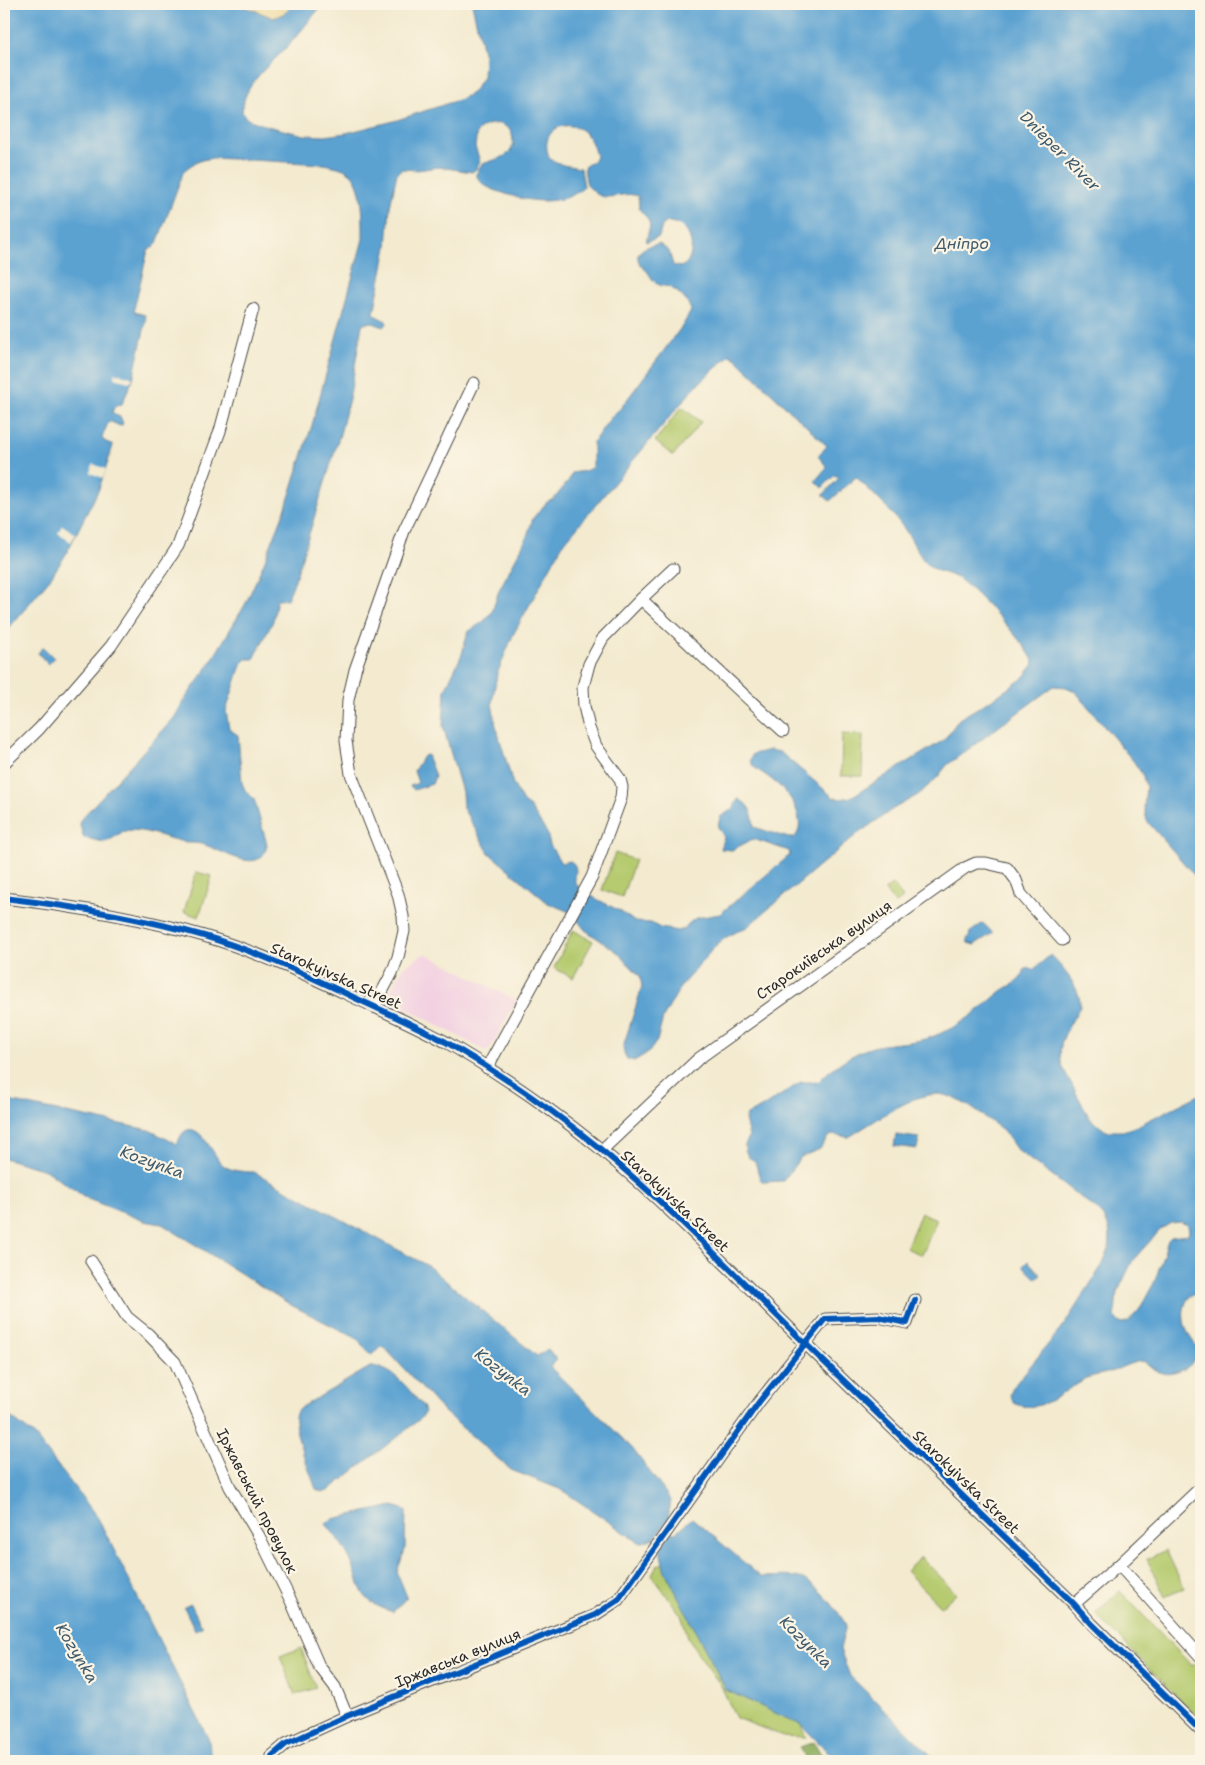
<svg xmlns="http://www.w3.org/2000/svg" width="1205" height="1765" viewBox="0 0 1205 1765" font-family="'Shantell Sans',sans-serif">
<style>
.built{fill:#f2cfe1}
.green{fill:#b6cb6f;stroke:#707b4d}
.forest{fill:#90af62;stroke:#5e6d46}
.sand{fill:#eeda9e;stroke:#8c8264}
.water{fill:#5ba2d1;stroke:#43667e;fill-rule:evenodd}
.pier{fill:#f3eacf}
.lines{fill:none;stroke-linecap:round;stroke-linejoin:round}
.minor-casing{stroke:#494844;stroke-width:13}
.minor{stroke:#fff;stroke-width:11}
.cycleway-casing{stroke:#fcf5e5;stroke-width:9}
.cycleway{stroke:#0057b8;stroke-width:6}
.labels{text-anchor:middle;dominant-baseline:central;stroke-width:4.5;stroke-linejoin:round;paint-order:stroke}
.street-label{font-size:15px;fill:#2b2b2b;stroke:#fcf5e5}
.water-label{font-size:16px;font-style:italic;fill:#3e5b6d;stroke:#fcf5e5}
</style>
<rect width="100%" height="100%" fill="#fcf5e5"/>
<filter id="ink" filterUnits="userSpaceOnUse"><feTurbulence type="fractalNoise" baseFrequency=".02" numOctaves="2"/><feDisplacementMap in="SourceGraphic" scale="10" xChannelSelector="R" yChannelSelector="G"/><feConvolveMatrix kernelMatrix="1 2 1 2 8 2 1 2 1" color-interpolation-filters="sRGB"/></filter>
<filter id="wash" filterUnits="userSpaceOnUse"><feTurbulence type="fractalNoise" baseFrequency=".0096" numOctaves="4" result="noise"/><feDisplacementMap in="SourceGraphic" scale="20" xChannelSelector="R" yChannelSelector="G"/><feGaussianBlur stdDeviation="1.12" result="paint"/><feColorMatrix in="noise" values="0 0 0 0 0 0 0 0 0 0 0 0 0 0 0 0 0 1.4 0 .05"/><feComposite in="paint" operator="in"/></filter>
<g filter="url(#wash)">
<rect width="100%" height="100%" fill="#f3eacf"/>
<path class="built" d="M425,953L517,1001L489,1050L486,1051L395,1002L391,990L404,967Z"/>
<g class="green">
<path d="M682,407L701,422L673,456L655,441Z"/>
<path d="M842,734L863,735L862,776H841Z"/>
<path d="M615,853L635,860L622,897L602,890Z"/>
<path d="M196,872L212,876L199,917L184,912Z"/>
<path d="M893,884L903,898L895,904L885,890Z"/>
<path d="M573,930L593,941L573,978L554,968Z"/>
<path d="M921,1213L937,1219L922,1255L906,1248Z"/>
<path d="M1166,1550L1184,1588L1165,1597L1147,1559Z"/>
<path d="M921,1557L956,1593L941,1607L906,1571Z"/>
<path d="M666,1561L664,1569L726,1690L801,1725L806,1737L783,1736L736,1718L721,1686L689,1640L681,1615L652,1575L657,1566Z"/>
<path d="M1120,1591L1191,1665H1195L1201,1670V1720L1095,1614Z"/>
<path d="M301,1648L316,1688L295,1695L280,1656Z"/>
</g>
<path class="forest" d="M814,1742L825,1761H807L800,1747Z"/>
<path class="sand" d="M238,4H294L285,13L274,18Z"/>
<g class="water">
<path d="M4,4H238L274,18L285,13L294,4H323C311,18 300,33 288,46C270,65 243,84 242,112L247,119L267,126L304,135L325,136L346,133L394,121L461,99L472,93L483,77L484,56L472,4H1201V883L1147,821L1144,807L1146,787L1142,774L1134,762L1075,691L1066,687L1054,686L947,765L937,778L918,795L893,809L856,835L747,927L730,935L717,944L681,986L663,1018L657,1041L649,1052L634,1061L627,1059L624,1053L623,1047L642,987L640,976L616,951L585,930L572,913L548,903L489,853L463,808L462,792L443,726L445,690L462,654L468,632L484,621L492,612L499,590L526,539L533,518L547,502L554,499L569,480L572,473C580,471 586,473 593,466V442C602,431 608,418 620,409L683,325L691,311C690,303 678,291 671,288C666,285 661,287 656,283C652,280 650,275 647,271C644,268 640,266 639,262C633,250 650,245 659,244L669,251L673,265C695,277 702,222 667,222L662,226L659,237L646,242L650,225L648,219L639,209L638,196C620,190 606,205 592,190C590,188 587,186 587,184C585,179 585,172 584,167L593,161L596,157C594,148 591,138 584,132C565,116 537,132 550,159L563,165L580,168L581,169L584,187C563,207 528,202 503,193C492,189 481,187 476,174L481,165C497,157 520,159 511,131C502,120 487,122 477,132L475,147L480,161L476,169L472,172L439,167L417,170L402,169L397,173L390,207L387,247L374,313L376,316L386,321L387,324L384,327L370,322L362,325L350,395L340,434L294,583L287,599H277L273,621L254,659H245L240,668L226,711L229,729L238,735L242,783L245,790L254,799L267,844C262,880 218,847 201,844C197,843 193,843 190,843C170,840 152,831 132,830C120,830 115,839 105,842L84,838L79,823L81,819L174,718L185,699L209,665L246,603L265,560L286,507L312,425L363,239C363,222 364,184 350,173C343,167 333,166 324,164L213,158L202,160L193,164L187,168L183,173L157,243L154,247L148,250L134,309L135,312L145,315L146,321L133,379L122,404L115,406L112,412L121,418L123,424L120,426L109,421L102,437L103,440L113,446L99,489L65,556L49,580L4,634ZM730,355L736,359L827,446L818,456L827,467L815,481L822,488L835,475L839,478L823,495L830,501L856,477C873,494 891,510 905,530C913,540 918,556 928,565C937,573 949,573 959,579C974,589 1032,649 1034,664L1022,679L994,698L959,719L944,740L851,797L841,799L833,797L780,752L770,750L753,754L750,760C752,767 758,770 764,774C781,786 796,799 799,820C800,827 799,833 794,838H789L754,827C753,814 750,804 738,799L733,809L720,817L718,827L724,837L721,849L732,850L753,839L789,851L790,855L720,914L696,918L688,924L684,929L678,931L660,928L651,923L635,922L620,911L587,894L575,883C574,875 580,866 570,861L561,863L550,845L547,833L530,807L523,802L513,784L496,726L492,703L497,674L513,635L563,544L695,387Z"/>
<path d="M43,647L54,658L48,664L38,653Z"/>
<path d="M427,755L435,776L432,784L414,790L410,786L418,783L414,771L423,756Z"/>
<path d="M983,923L993,933L974,945L968,943L967,939L970,935L969,933Z"/>
<path d="M1049,956H1052C1063,969 1081,988 1080,1006C1070,1027 1055,1042 1062,1066L1090,1119L1106,1131H1123L1137,1126L1201,1094V1290C1182,1295 1180,1317 1188,1333C1191,1340 1198,1346 1199,1354C1193,1367 1173,1378 1159,1372C1153,1370 1149,1364 1143,1361C1131,1362 1123,1367 1113,1371C1103,1375 1092,1375 1083,1380C1061,1392 1043,1414 1015,1404L1010,1395L1013,1387L1064,1325L1103,1264L1109,1249L1110,1237L1109,1229L1104,1217L1095,1208L1017,1150L1003,1130L969,1106L952,1097L940,1094L928,1095L914,1099L892,1110L849,1137L831,1135L828,1137L820,1149L801,1157L783,1181L763,1182L760,1179L755,1161L748,1157L745,1149V1145L749,1137L745,1119L747,1115L761,1108L801,1082H818C832,1067 852,1053 873,1047C893,1042 914,1044 934,1036C959,1027 978,1011 998,994C1008,985 1021,984 1025,969L1028,968L1033,970ZM1180,1222L1188,1225L1189,1233L1187,1235L1171,1237L1168,1240L1155,1281L1139,1310L1128,1322L1119,1323L1115,1317L1116,1301L1119,1289L1133,1260L1161,1229L1171,1223Z"/>
<path d="M4,1100L149,1130L177,1144C179,1141 180,1136 183,1133C198,1118 214,1156 221,1163C228,1171 244,1172 254,1172L428,1266L537,1356L548,1349L557,1360L550,1367L632,1448L671,1500L668,1519L655,1538L640,1543L562,1490L511,1470L442,1410L383,1346L371,1355L356,1338L291,1305L162,1224L144,1221L88,1199L45,1170L4,1158Z"/>
<path d="M896,1135L919,1138L917,1149L894,1146Z"/>
<path d="M1028,1261L1041,1275L1036,1279L1023,1266Z"/>
<path d="M370,1367C394,1366 409,1391 423,1406L425,1412L420,1419L328,1491L322,1492L316,1489C310,1472 296,1439 295,1422C294,1416 296,1412 300,1408Z"/>
<path d="M4,1412L35,1436L98,1518L209,1740L211,1761H4Z"/>
<path d="M393,1506L406,1510L405,1550L397,1572L407,1597L393,1612C355,1600 364,1588 349,1557C343,1545 334,1534 326,1524L332,1519Z"/>
<path d="M692,1518L761,1577C773,1577 789,1575 800,1578C817,1583 838,1610 846,1625L840,1649L850,1676L937,1761H837L801,1725L726,1690L664,1569L660,1549L671,1532L676,1533Z"/>
<path d="M191,1604L202,1627L195,1630L184,1607Z"/>
</g>
<g class="pier">
<path d="M116,373L131,377L133,379L129,382L115,378L114,375Z"/>
<path d="M93,464L106,469L103,478L90,473Z"/>
<path d="M62,525L76,534L71,542L58,533Z"/>
</g>
</g>
<g filter="url(#ink)">
<g class="lines">
<defs>
<g id="minor">
<path d="M641,599L673,569"/>
<path d="M4,763L39,729L111,646L178,546L220,431L253,309"/>
<path d="M4,898C71,906 139,917 204,936C255,951 303,973 351,996C383,1011 415,1025 446,1042C499,1073 550,1108 598,1147C674,1210 742,1282 813,1351C900,1436 987,1519 1074,1604L1092,1624L1201,1731"/>
<path d="M374,1007L392,973L398,957L404,931L403,916L398,894L351,774L346,741L348,700L355,670L404,531L474,383"/>
<path d="M487,1068L592,877L621,798L622,787L620,779L596,746L589,728L584,706L583,687L589,664L603,638L641,599L783,731"/>
<path d="M602,1150L698,1059L965,868L976,863H986L1007,868L1016,880L1021,894L1062,940"/>
<path d="M91,1261L127,1317L148,1334L175,1362L230,1487L259,1536L291,1601L319,1666L335,1687L347,1716"/>
<path d="M1119,1565L1201,1657"/>
<path d="M1074,1604L1119,1565L1197,1491L1201,1489"/>
<path d="M271,1761L272,1756L286,1744L347,1716L595,1615L618,1600L759,1402L825,1319L878,1317L907,1323L915,1300"/>
</g>
</defs>
<use href="#minor" class="minor-casing"/>
<use href="#minor" class="minor"/>
<defs>
<g id="cycleway">
<path d="M4,898C71,906 139,917 204,936C255,951 303,973 351,996C383,1011 415,1025 446,1042C499,1073 550,1108 598,1147C674,1210 742,1282 813,1351C900,1436 987,1519 1074,1604L1092,1624L1201,1731"/>
<path d="M271,1761L272,1756L286,1744L347,1716L595,1615L618,1600L759,1402L825,1319L878,1317L907,1323L915,1300"/>
</g>
</defs>
<use href="#cycleway" class="cycleway-casing"/>
<use href="#cycleway" class="cycleway"/>
</g>
</g>
<g class="labels">
<g class="street-label">
<text transform="translate(824 950) rotate(-35)">Старокиївська вулиця</text>
<text transform="translate(336 976) rotate(24)">Starokyivska Street</text>
<text transform="translate(675 1201) rotate(43)">Starokyivska Street</text>
<text transform="translate(966 1482) rotate(44)">Starokyivska Street</text>
<text transform="translate(257 1501) rotate(63)">Іржавський провулок</text>
<text transform="translate(458 1658) rotate(-22)">Іржавська вулиця</text>
</g>
<g class="water-label">
<text transform="translate(1060 151) rotate(45)">Dnieper River</text>
<text x="962" y="243">Дніпро</text>
<text transform="translate(152 1162) rotate(20)">Kozynka</text>
<text transform="translate(503 1372) rotate(38)">Kozynka</text>
<text transform="translate(806 1642) rotate(45)">Kozynka</text>
<text transform="translate(77 1653) rotate(59)">Kozynka</text>
</g>
</g>
<rect width="1205" height="1765" fill="none" stroke="#fcf5e5" stroke-width="20"/>
</svg>
